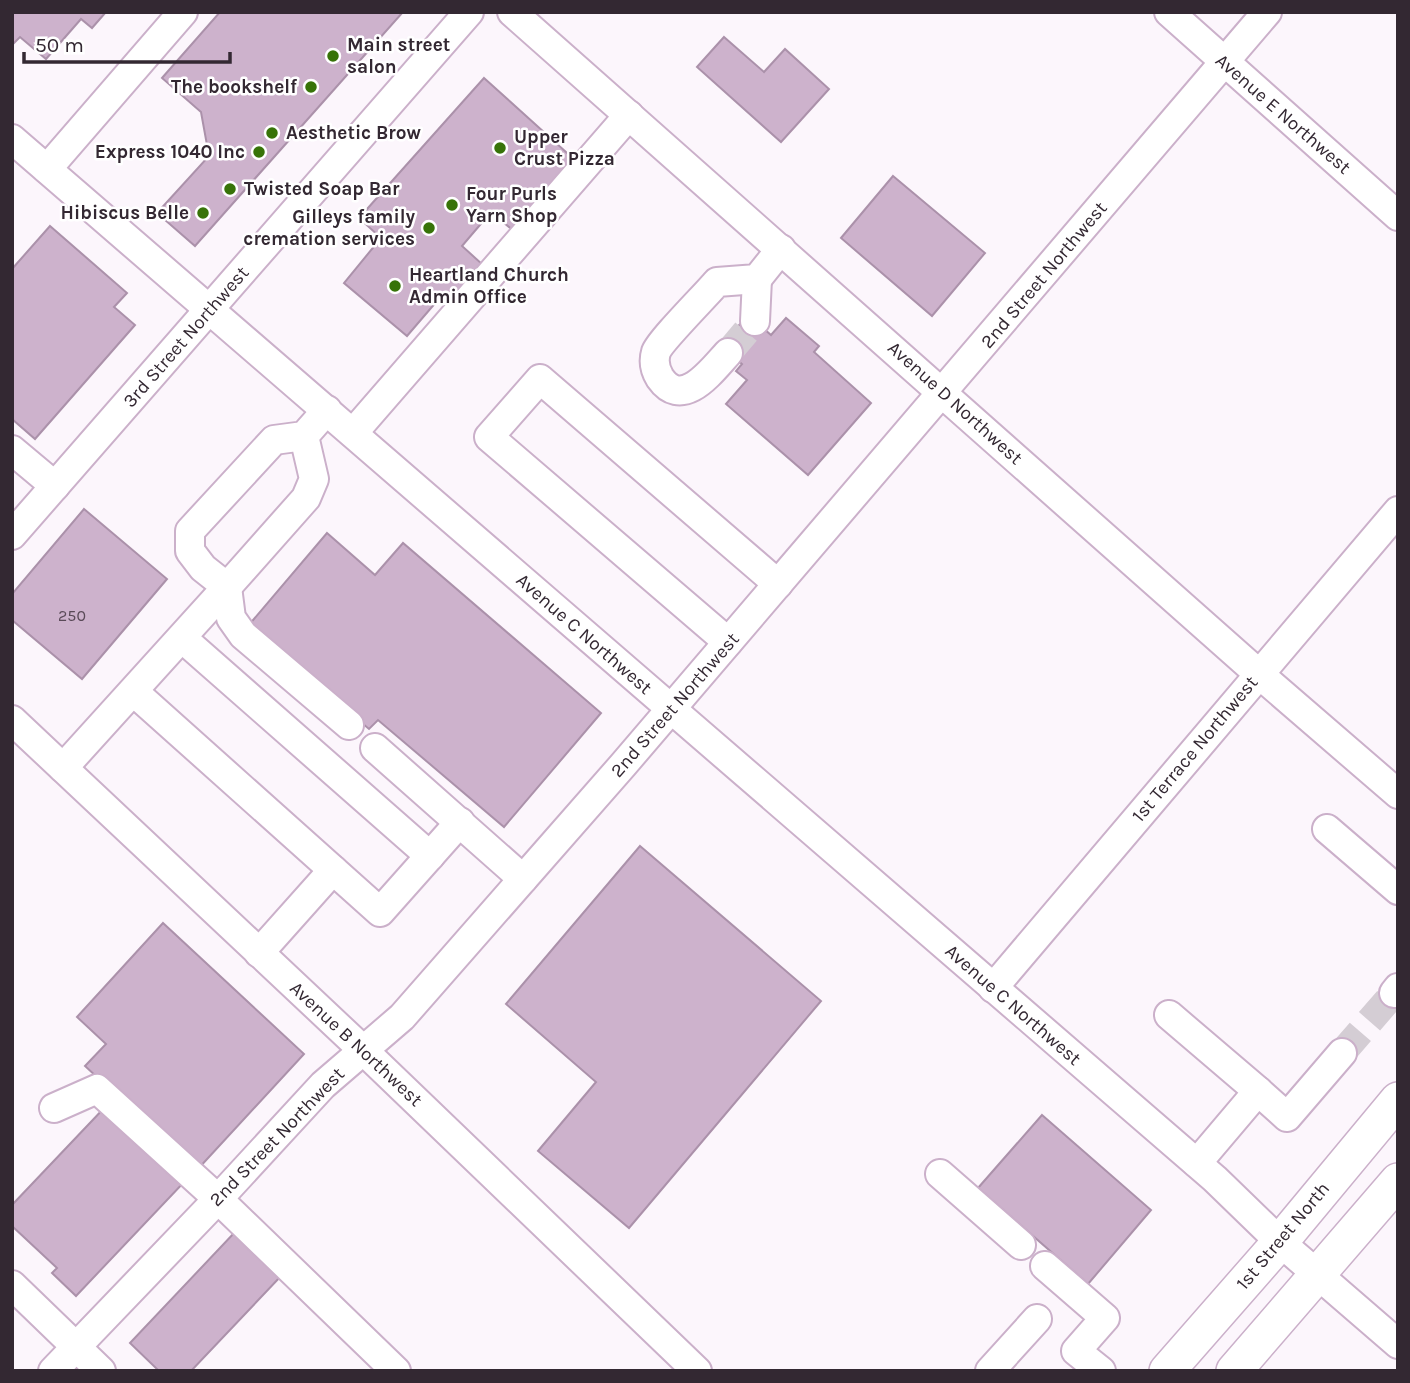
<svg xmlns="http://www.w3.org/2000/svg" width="1410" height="1383" viewBox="0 0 1410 1383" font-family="Karla,sans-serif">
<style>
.building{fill:#cdb2cc;stroke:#ab91aa;stroke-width:2}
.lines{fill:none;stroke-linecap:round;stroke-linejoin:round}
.minor-tunnel{stroke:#d4cdd4;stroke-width:28;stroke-dasharray:28 14;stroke-linecap:butt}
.minor-casing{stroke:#cbb0ca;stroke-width:32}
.major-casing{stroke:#cbb0ca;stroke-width:38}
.minor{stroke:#fff;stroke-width:28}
.major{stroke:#fff;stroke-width:35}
.poi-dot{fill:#377308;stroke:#fff;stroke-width:2.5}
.labels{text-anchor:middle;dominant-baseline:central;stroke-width:5;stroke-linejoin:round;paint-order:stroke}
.number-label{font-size:16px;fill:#5a4a58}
.poi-label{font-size:19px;font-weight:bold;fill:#332832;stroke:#fff;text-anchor:start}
.street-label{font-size:19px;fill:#332832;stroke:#fff}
</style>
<rect width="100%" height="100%" fill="#fcf6fc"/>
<g class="building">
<path d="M12,12H106L92,28L81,19L46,59L20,37L12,45Z"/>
<path d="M220,12H403L195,246L157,213L209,156L201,112L162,78Z"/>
<path d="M724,37L764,72L785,49L829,89L781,142L697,67Z"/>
<path d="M484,78L576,161L515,232L491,212L462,246L483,265L451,301L443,294L407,336L344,283L381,238L359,218Z"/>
<path d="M893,176L985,253L932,316L841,238Z"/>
<path d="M50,226L127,293L114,307L135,325L35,439L12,419V269Z"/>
<path d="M748,315L771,335L786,318L819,346L814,352L871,403L808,475L726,404L747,380L736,371L742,364L721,346Z"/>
<path d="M84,509L167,579L82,679L12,620V594Z"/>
<path d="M327,533L375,575L403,543L601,713L504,827L378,720L369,729L248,626Z"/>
<path d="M640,846L821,1001L629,1228L538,1151L596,1082L506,1004Z"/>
<path d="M163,923L304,1054L197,1170L85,1066L106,1044L77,1017Z"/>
<path d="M107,1105L186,1180L76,1296L52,1273L57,1268L12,1226V1205Z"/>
<path d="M1042,1115L1151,1210L1088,1284L978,1188Z"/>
<path d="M236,1231L282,1275L191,1371H159L130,1343Z"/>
</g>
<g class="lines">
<g class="minor-tunnel">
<path d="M728,353L755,321"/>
<path d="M1342,1053L1394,993"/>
</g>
<defs>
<g id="minor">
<path d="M512,12L1259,674L1398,794"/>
<path d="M1169,12L1398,216"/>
<path d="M12,139L1215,1179L1280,1242L1398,1344"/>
<path d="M47,169L183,12"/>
<path d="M755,321L757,279"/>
<path d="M728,353C712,370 683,411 660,378C655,370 653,362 656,352C660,341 706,295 717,282L757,279L781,249"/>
<path d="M353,433L629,115"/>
<path d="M304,436L314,479L306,498L227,587L203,568L190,551V531L274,440L304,436L327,410"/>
<path d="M12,450L55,486"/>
<path d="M12,535L469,12"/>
<path d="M227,587L231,618L243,635L349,725"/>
<path d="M182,638L430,856"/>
<path d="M728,642L489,437L540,379L778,584"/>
<path d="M134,692L380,912L460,822"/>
<path d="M12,720L363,1050L697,1371"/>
<path d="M375,748L523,879"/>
<path d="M63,768L227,587"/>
<path d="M1327,829L1398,890"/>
<path d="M259,953L333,870"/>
<path d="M993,988L1398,511"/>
<path d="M1394,993L1398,988"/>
<path d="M1169,1015L1258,1091L1197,1163"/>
<path d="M1258,1091L1287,1117L1342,1053"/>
<path d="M54,1108L97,1089L218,1199L396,1371"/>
<path d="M940,1174L1021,1245"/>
<path d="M1045,1266L1105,1318L1076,1351L1101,1371"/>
<path d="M12,1285L101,1371"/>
<path d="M53,1371L218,1199L323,1085L402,1017L623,765L1267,12"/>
<path d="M990,1371L1037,1319"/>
</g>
<g id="major">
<path d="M1167,1371L1280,1242L1398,1100"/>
<path d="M1234,1371L1398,1181"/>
</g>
</defs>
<use href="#minor" class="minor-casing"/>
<use href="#major" class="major-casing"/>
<use href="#minor" class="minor"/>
<use href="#major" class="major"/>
</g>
<g class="poi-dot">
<circle cx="333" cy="56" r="7"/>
<circle cx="311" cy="87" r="7"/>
<circle cx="272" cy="133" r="7"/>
<circle cx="500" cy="148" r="7"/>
<circle cx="259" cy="152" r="7"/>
<circle cx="230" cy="189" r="7"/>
<circle cx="452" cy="205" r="7"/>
<circle cx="203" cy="213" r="7"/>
<circle cx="429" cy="228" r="7"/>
<circle cx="395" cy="286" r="7"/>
</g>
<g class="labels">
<g class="number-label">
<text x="72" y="615">250</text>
</g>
<g class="poi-label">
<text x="347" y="45">Main street<tspan x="347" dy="22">salon</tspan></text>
<text x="297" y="87" text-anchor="end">The bookshelf</text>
<text x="286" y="133">Aesthetic Brow</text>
<text x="514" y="137">Upper<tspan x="514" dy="22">Crust Pizza</tspan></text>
<text x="245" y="152" text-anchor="end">Express 1040 Inc</text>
<text x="244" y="189">Twisted Soap Bar</text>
<text x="466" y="194">Four Purls<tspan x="466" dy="22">Yarn Shop</tspan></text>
<text x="189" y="213" text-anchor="end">Hibiscus Belle</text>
<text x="415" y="217" text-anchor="end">Gilleys family<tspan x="415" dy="22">cremation services</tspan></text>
<text x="409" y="275">Heartland Church<tspan x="409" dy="22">Admin Office</tspan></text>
</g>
<g class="street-label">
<text transform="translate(1283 114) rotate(41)">Avenue E Northwest</text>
<text transform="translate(1044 275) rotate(-50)">2nd Street Northwest</text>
<text transform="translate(186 337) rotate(-49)">3rd Street Northwest</text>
<text transform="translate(955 403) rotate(42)">Avenue D Northwest</text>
<text transform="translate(584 634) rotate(41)">Avenue C Northwest</text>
<text transform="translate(675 705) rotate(-49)">2nd Street Northwest</text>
<text transform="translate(1195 749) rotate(-50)">1st Terrace Northwest</text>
<text transform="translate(1013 1005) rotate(41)">Avenue C Northwest</text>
<text transform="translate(356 1044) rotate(43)">Avenue B Northwest</text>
<text transform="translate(277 1137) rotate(-46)">2nd Street Northwest</text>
<text transform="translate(1283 1236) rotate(-50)">1st Street North</text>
</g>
</g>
<rect width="1410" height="1383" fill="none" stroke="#332832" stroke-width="28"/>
<path d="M24 52v10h206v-10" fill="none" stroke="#332832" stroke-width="3.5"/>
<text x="35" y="52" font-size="21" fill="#332832" stroke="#ffffff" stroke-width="5" paint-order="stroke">50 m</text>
</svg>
